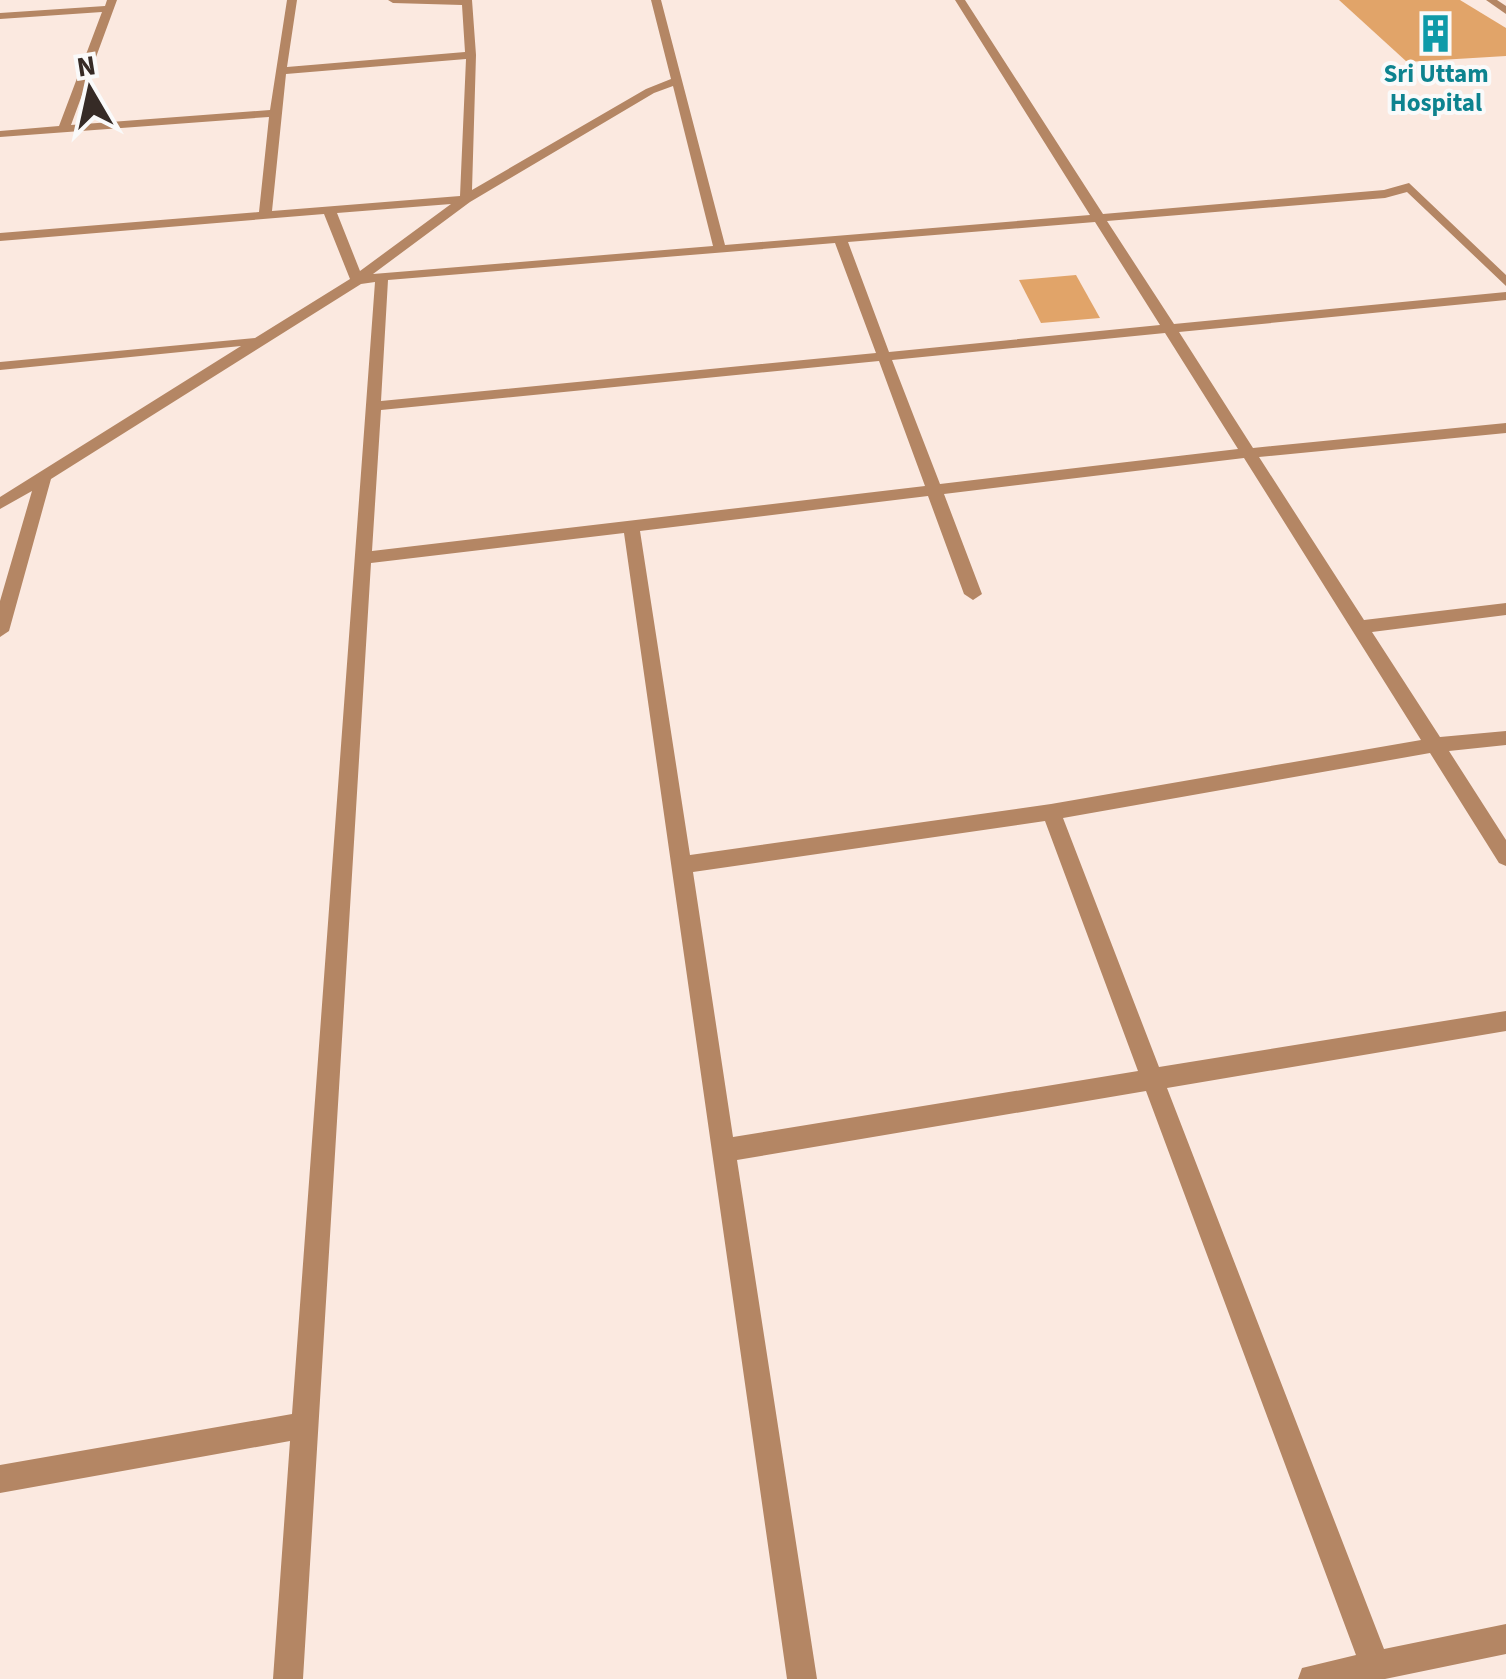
<svg xmlns="http://www.w3.org/2000/svg" width="1506" height="1679" viewBox="0 0 1506 1679" font-family="'Source Sans 3',sans-serif">
<style>
.building{fill:#e1a469}
.lines{fill:none;stroke-linecap:round;stroke-linejoin:round}
.street{fill:#b48664;fill-rule:evenodd}
.labels{text-anchor:middle;dominant-baseline:central;stroke-width:8;stroke-linejoin:round;paint-order:stroke}
.far-culture-label{font-size:25px;font-weight:bold;fill:#0d838f;stroke:#fafafa}
</style>
<rect width="100%" height="100%" fill="#fbe9e0"/>
<g class="building">
<path d="M1339,0H1460L1506,28V56L1407,62Z"/>
<path d="M1076,275L1100,318L1041,323L1019,280Z"/>
</g>
<g class="lines">
<g class="street">
<path d="M107,0H117L71,125L270,110L287,0H297L287,67L465,52L462,5L393,3L388,0H472L476,55L472,190L646,89L671,79L651,0H661L725,245L1090,215L955,0H965L1103,214L1384,190L1409,183L1506,275V286L1407,192L1385,198L1107,221L1174,324L1506,292V300L1179,332L1253,448L1506,423V433L1259,457L1364,620L1506,603V615L1372,632L1440,737L1506,731V745L1449,751L1506,840V866L1499,863L1430,753L1063,818L1159,1067L1506,1011V1031L1167,1088L1384,1649L1506,1624V1654L1385,1679H1298L1302,1668L1356,1655L1146,1091L737,1160L817,1679H787L624,533L371,563L303,1679H273L290,1441L0,1493V1465L292,1414L375,282L361,284L51,479L9,631L0,637V601L32,491L0,509V497L241,346L0,370V362L255,338L350,279L324,214L0,241V233L259,212L269,117L0,137V131L59,126L102,12L0,19V13L105,6ZM466,59L460,196L272,211L286,74ZM673,86L713,246L373,274L470,202L654,93ZM451,204L360,271L337,213ZM1095,222L1160,325L889,352L848,242ZM835,243L876,353L381,401L388,280ZM1165,333L1238,449L940,484L892,360ZM879,361L925,486L372,551L381,410ZM1244,458L1421,740L1051,804L690,855L640,531L928,496L964,594L973,600L982,594L944,494ZM1045,821L1138,1071L733,1137L693,872Z"/>
<path d="M1486,0H1497L1506,6V14Z"/>
</g>
</g>
<defs>
<symbol id="building-bare" viewBox="-9 -9 18 18"><path d="M-4-6H4V6H1V3H-1V6H-4ZM-2.5-4.3h1.7v1.8h-1.7ZM.8-4.3h1.7v1.8H.8ZM-2.5-1h1.7V.8h-1.7ZM.8-1h1.7V.8H.8Z" fill="#0f9aa8" stroke="#fafafa" stroke-width="2.5" paint-order="stroke"/></symbol>
</defs>
<g fill-rule="evenodd">
<use href="#building-bare" x="1408" y="6" width="55" height="55"/>
</g>
<g class="labels">
<g class="far-culture-label">
<text x="1436" y="74">Sri Uttam<tspan x="1436" dy="29">Hospital</tspan></text>
</g>
</g>
<g transform="translate(90 90) rotate(351)" stroke="#fafafa" stroke-width="8" paint-order="stroke">
<path d="M0-8L18 38L0 25L-18 38Z" fill="#362b26"/>
<text y="-15" font-size="28" font-weight="bold" text-anchor="middle" fill="#362b26">N</text>
</g>
</svg>
